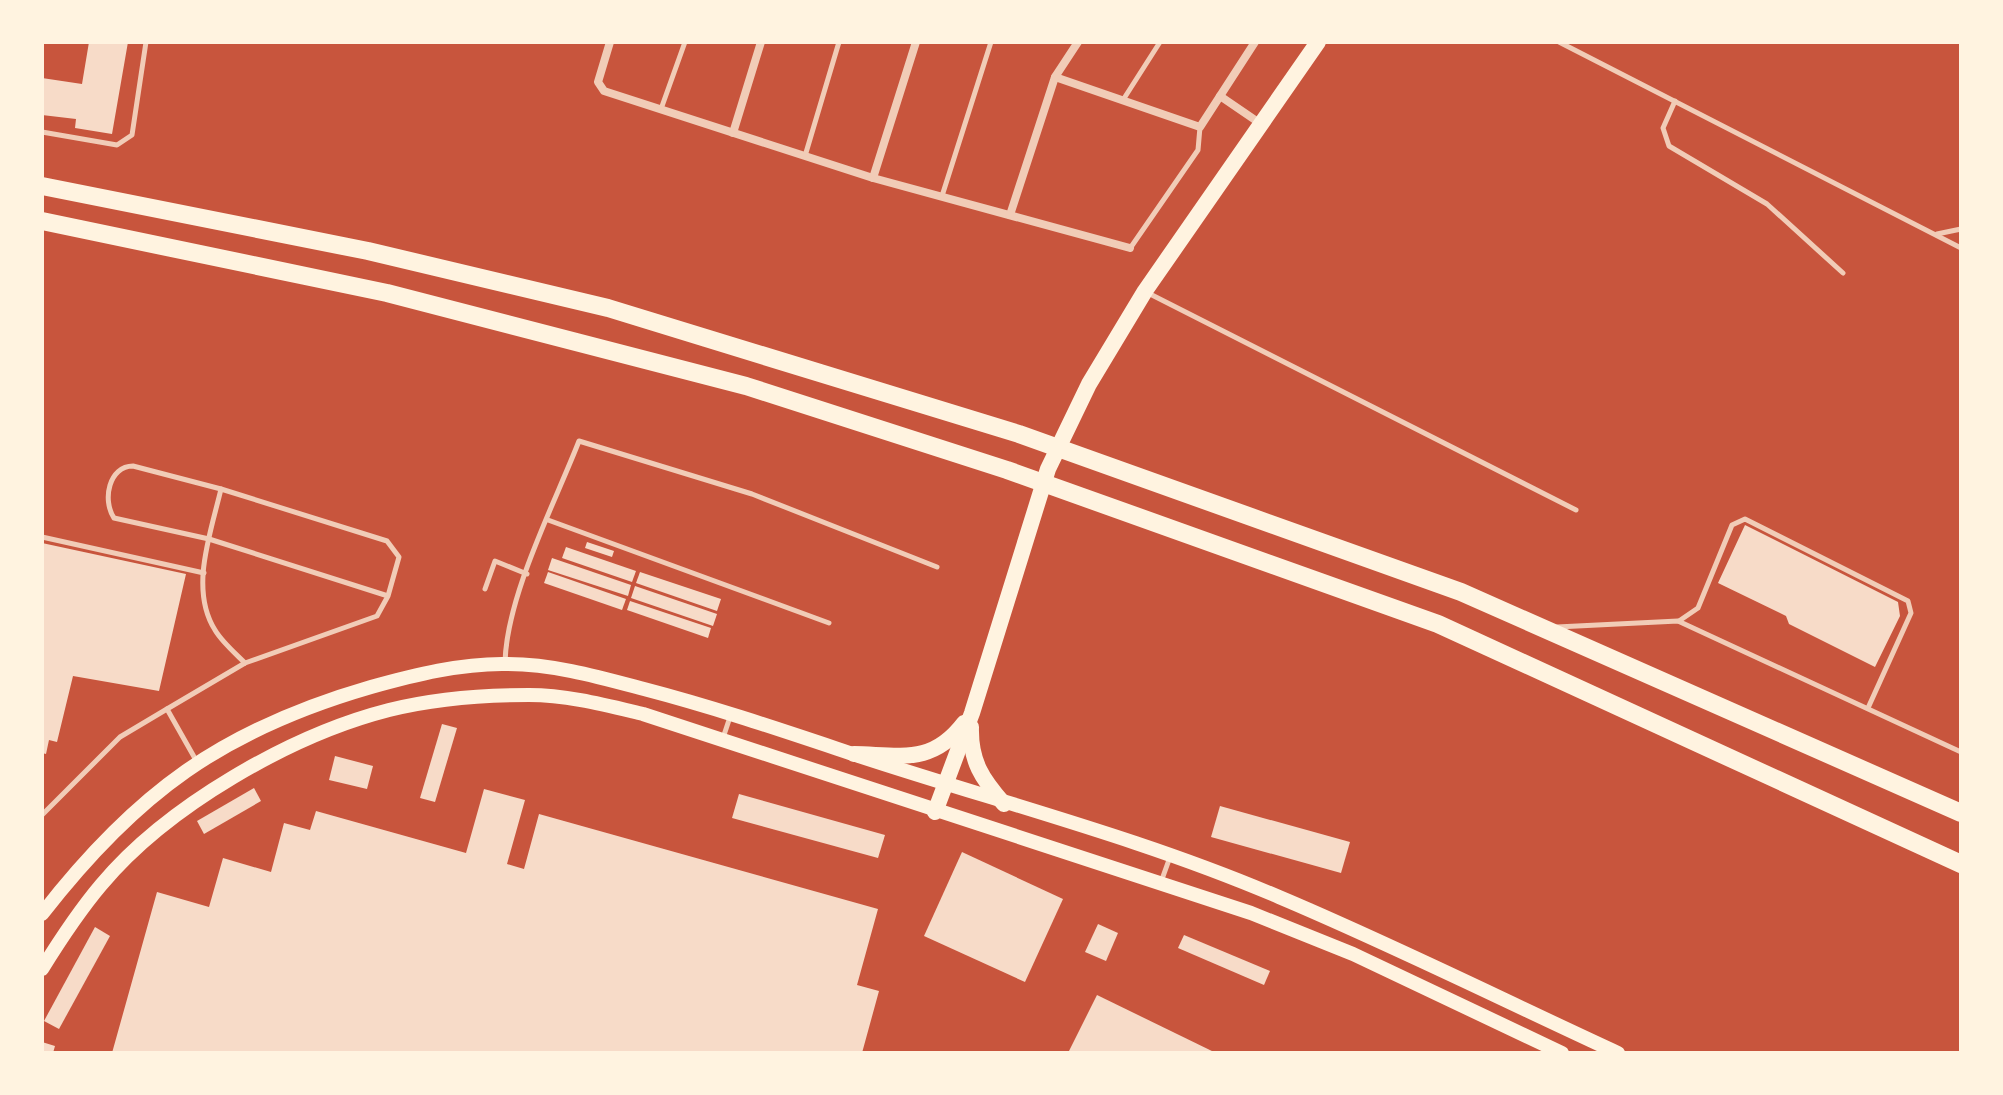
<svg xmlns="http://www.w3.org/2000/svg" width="2003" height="1095" viewBox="0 0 2003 1095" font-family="'Noto Serif',serif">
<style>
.building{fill:#f7dbc8}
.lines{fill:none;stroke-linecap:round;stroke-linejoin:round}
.service{stroke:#f1ccb7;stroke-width:5}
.minor{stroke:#f1ccb7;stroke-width:8}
.secondary{stroke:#fff3e0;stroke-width:14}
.primary{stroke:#fff3e0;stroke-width:16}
.motorway{stroke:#fff3e0;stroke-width:18}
</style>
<rect width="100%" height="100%" fill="#c8553d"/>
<g class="building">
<path d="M89,42H128L112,134L75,128L76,119L42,115V78L82,84Z"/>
<path d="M1745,525L1898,602L1900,616L1875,667L1789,624L1786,616L1718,583Z"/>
<path d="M587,542L614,551L612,557L585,548Z"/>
<path d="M42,543L186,574L159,691L73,676L57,742L49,740L46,754L42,753Z"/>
<path d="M566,547L636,571L632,582L562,558Z"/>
<path d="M552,558L631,585L628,596L548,570Z"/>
<path d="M548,572L626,599L622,610L544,583Z"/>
<path d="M640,572L721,599L717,611L636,583Z"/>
<path d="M635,586L717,614L713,626L631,598Z"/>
<path d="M630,601L711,628L708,638L627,610Z"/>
<path d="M442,724L457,728L435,802L420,798Z"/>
<path d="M335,756L373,766L367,789L329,780Z"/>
<path d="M254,788L261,801L204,834L197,821Z"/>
<path d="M484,789L525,800L507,864L524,869L539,814L878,909L857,985L879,991L862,1053H112L157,892L209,907L223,858L271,872L284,823L310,830L316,811L466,853Z"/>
<path d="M739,794L885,835L878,858L732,818Z"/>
<path d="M1220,806L1350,842L1341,873L1211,837Z"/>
<path d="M962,852L1063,899L1025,982L924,936Z"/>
<path d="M1098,924L1118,933L1106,961L1085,952Z"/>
<path d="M95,927L110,936L59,1029L44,1021Z"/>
<path d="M1184,935L1270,971L1264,985L1178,948Z"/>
<path d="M1097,995L1216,1053H1068Z"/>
<path d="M42,1042L55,1046L53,1053H42Z"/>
</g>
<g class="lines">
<g class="service">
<path d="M1559,42L1961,248"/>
<path d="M1123,100L1160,42"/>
<path d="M1675,101L1663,128L1669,146L1767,204L1843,273"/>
<path d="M661,109L685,42"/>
<path d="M42,132L117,145L132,135L146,42"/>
<path d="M805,156L839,42"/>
<path d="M942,196L991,42"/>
<path d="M1937,234L1961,229"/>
<path d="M1131,247L1198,150L1200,127"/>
<path d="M1146,292L1576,510"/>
<path d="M221,489C211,532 189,589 215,630C222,642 235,653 245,663"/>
<path d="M548,520L829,623"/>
<path d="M42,537L204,573"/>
<path d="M485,589L495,561L527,574"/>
<path d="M1679,621L1698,608L1732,525L1745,519L1908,601L1911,613L1868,708"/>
<path d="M1557,627L1678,621L1961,752"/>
<path d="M505,662C507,595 554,505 579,441L752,494L937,567"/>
<path d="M723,738L730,717"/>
<path d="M197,762L167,709L245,663L377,616L388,596L399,557L387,541L221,489L133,466C109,466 102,500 114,518L209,539L388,596"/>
<path d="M42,815L120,737L167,709"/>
<path d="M1161,882L1170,857"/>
</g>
<g class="minor">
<path d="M610,42L598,82L604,91L873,178L1130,248"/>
<path d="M1055,77L1200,127L1255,42"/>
<path d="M1220,96L1261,124"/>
<path d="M733,133L761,42"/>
<path d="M873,178L916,42"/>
<path d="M1010,215L1055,77L1078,42"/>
</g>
<g class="secondary">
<path d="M42,914C136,793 222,730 371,687C414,675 462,663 507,664C554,664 599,677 644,689C717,708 787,732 859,756C999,802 1144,839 1279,897C1393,945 1505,1001 1618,1053"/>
<path d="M42,969C60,940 79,911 101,885C167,806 291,735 389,710C433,699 484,695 529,695C567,695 605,705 643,714L1251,913L1353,954L1562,1053"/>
</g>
<g class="primary">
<path d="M971,727C970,761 982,779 1004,804"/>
<path d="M854,754C901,755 932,765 964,723"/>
<path d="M935,812L972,713L1048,469L1089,384L1145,291L1318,42"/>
</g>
<g class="motorway">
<path d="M42,186L368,251L608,308L1019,434L1461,592L1961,813"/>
<path d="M42,221L387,293L746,386L1007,470L1438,624L1961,864"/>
</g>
</g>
<rect width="2003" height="1095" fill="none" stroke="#fff3e0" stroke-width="88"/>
</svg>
